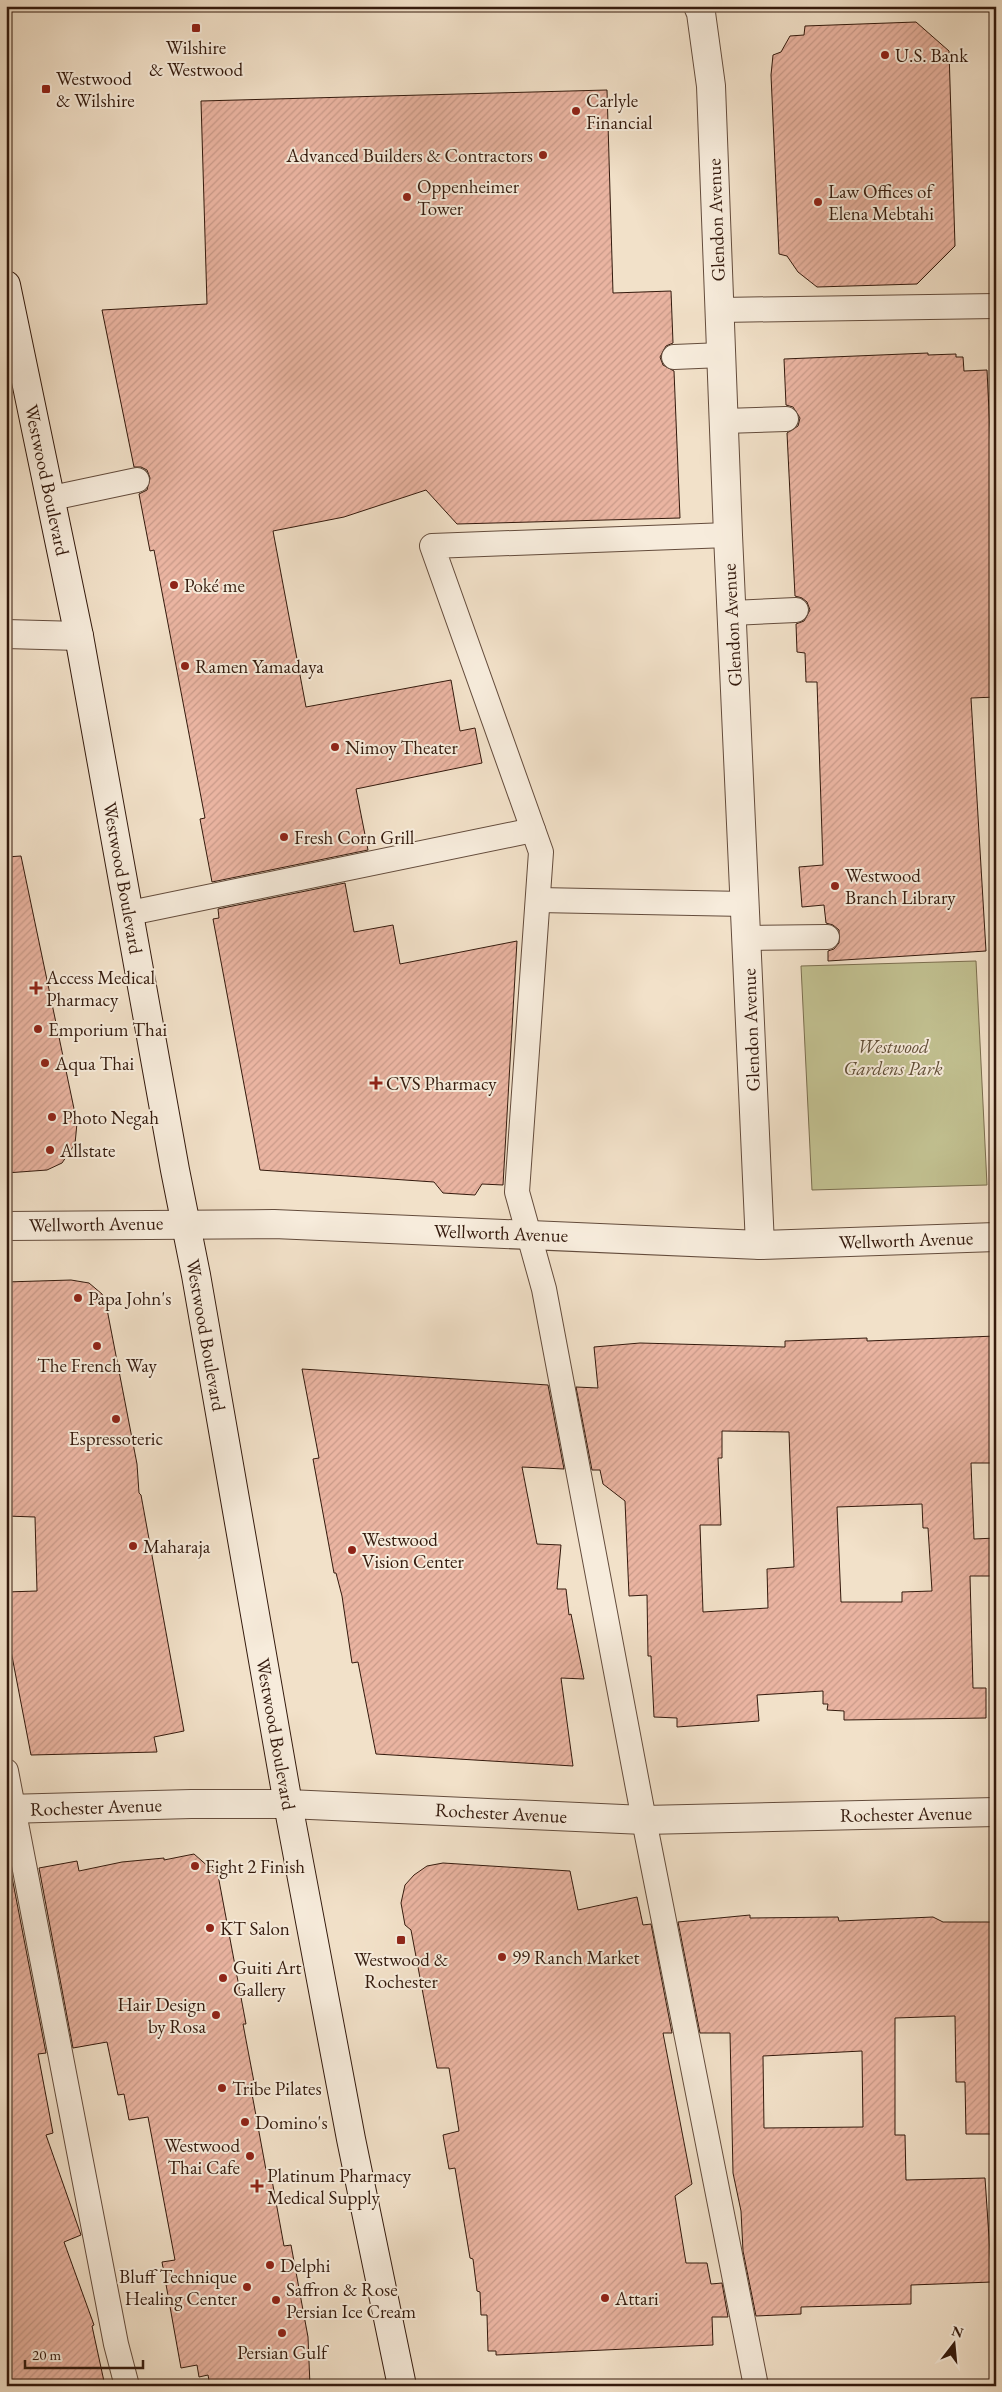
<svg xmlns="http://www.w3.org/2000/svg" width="1002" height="2392" viewBox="0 0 1002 2392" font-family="'EB Garamond',serif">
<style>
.cemetery{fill:url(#cemetery-stones);stroke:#7b6e4f}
.green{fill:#c2c191;stroke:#7b6e4f}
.building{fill:url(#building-hatch);stroke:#341a0d;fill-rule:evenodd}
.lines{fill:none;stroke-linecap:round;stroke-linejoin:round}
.lane-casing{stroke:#644c3c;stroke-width:26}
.street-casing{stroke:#644c3c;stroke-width:30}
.secondary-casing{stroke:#341a0d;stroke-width:30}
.lane{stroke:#f7ecdc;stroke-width:24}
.street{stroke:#f7ecdc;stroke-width:28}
.secondary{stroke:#f7ecdc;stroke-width:28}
.poi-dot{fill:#8f2418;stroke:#f7ecdc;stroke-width:2}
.labels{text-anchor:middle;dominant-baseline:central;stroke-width:4;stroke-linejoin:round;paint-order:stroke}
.poi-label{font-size:19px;fill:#341a0d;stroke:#f7ecdc;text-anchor:start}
.street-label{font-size:19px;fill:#341a0d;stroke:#f7ecdc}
.park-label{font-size:19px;font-style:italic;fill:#5f4c35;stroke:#f7ecdc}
</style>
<defs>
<pattern id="cemetery-stones" width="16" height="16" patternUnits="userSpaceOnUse" patternTransform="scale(1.25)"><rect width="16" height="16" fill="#c2c191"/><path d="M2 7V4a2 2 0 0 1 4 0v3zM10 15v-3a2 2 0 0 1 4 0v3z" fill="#a7a57c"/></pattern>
<pattern id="building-hatch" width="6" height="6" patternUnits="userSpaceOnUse" patternTransform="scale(1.25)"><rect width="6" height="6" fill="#eab4a1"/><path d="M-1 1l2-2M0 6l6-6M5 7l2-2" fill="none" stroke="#c99a89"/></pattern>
</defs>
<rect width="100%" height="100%" fill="#f2e1c9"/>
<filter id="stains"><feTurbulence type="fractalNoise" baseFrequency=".004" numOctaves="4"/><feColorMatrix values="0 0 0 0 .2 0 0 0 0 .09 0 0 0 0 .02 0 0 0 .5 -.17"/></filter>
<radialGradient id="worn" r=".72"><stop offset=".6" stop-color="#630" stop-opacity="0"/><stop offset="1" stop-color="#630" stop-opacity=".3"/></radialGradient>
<path class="cemetery" d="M996,329V517L990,330Z"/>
<path class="green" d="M976,961L987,1185L812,1190L801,966Z"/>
<g class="building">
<path d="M916,22L949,51L955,246L917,284L817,287L798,272L787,256L779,254L771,75L773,55L781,52L790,36L804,35L805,26Z"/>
<path d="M607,90L613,293L671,291L673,343L666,346L660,357L663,365L674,371L680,518L457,524L426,490L344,517L273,531L306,707L451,680L460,731L475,728L482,763L356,789L368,850L212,882L200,819L205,818L154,550L150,551L139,494L147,490L150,478L147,470L141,467H134L102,310L207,304L201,101Z"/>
<path d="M928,353V355L956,354V357H963L964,371L987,370L996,553V697L971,698L986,951L828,961V951L834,949L839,943V930L833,925L826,923L824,905L802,907L799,867L823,865L817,682H806L805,653L797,652L796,624L804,621L810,610L807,602L802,598L795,596L787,433L798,426L800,418L793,407L786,405L784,359Z"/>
<path d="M21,856L77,1123L75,1144L62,1163L47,1170L6,1173V857Z"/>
<path d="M345,883L354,932L393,925L400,964L517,941L503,1185L482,1184L475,1195L443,1193L434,1182L260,1170L213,919L219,918L218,909Z"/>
<path d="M71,1280L89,1283L102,1294L106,1304L137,1464L139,1493L141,1495L184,1731L154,1737L157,1752L31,1755L6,1625V1592L37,1591L35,1517L6,1516V1282Z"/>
<path d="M996,1336V1463H971L974,1539L996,1538V1576H970L973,1688H986V1718L844,1720V1711L827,1710L828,1704H823V1691L757,1695L759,1721L677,1727V1718L654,1717L651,1656H648L647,1595L629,1596L625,1501L603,1484L600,1470H592L576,1387L598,1388L594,1347L640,1343L785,1347V1341L867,1338V1341ZM722,1431L789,1432L794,1567L767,1569L768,1608L703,1612L700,1525H721L718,1458H722ZM922,1504L923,1528H928L932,1591L902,1592V1602H841L837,1507Z"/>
<path d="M302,1369L548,1385L564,1469L522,1467L537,1544L561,1545L557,1589H566L569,1615L571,1614L584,1679L561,1678L573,1766L376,1754L358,1662L352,1663L342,1596L336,1573H334L313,1459L319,1458Z"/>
<path d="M194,1854L218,1875L246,2024H243L254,2082L250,2083L266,2170L270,2169L284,2246L291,2245L303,2310L308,2337L310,2386H210L208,2375L199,2377L197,2365L181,2368L162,2262L175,2260L148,2117L129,2120L124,2094L118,2095L107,2042L73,2048L39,1868L77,1861L79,1871L122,1862L164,1858V1860Z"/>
<path d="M443,1863L570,1871L578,1910L637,1897L643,1925L651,1924L672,2033H663L692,2184L675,2196L686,2263H707L711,2284L722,2283L728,2317H712L713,2345L496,2355V2351H488L487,2315H481L480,2292L477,2291L473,2259L470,2258L455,2168L449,2169L443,2135L459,2131L449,2068H437L411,1930L405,1925L401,1903L405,1885L414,1875L427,1866Z"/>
<path d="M11,1872L46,2053L38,2054L53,2133L46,2135L81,2235L64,2242L94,2325L92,2326L105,2386H6V1873Z"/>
<path d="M750,1915V1918L838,1917L839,1921L933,1917L943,1922H996V2134H966L965,2082H956L955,2016L895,2018V2135H905L906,2180L985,2178L992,2282L911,2285V2304L801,2307V2314L756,2316L743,2251L741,2211L733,2173L730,2033H700L678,1922ZM862,2051L863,2127L764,2128L763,2056Z"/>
</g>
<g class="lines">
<defs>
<g id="lane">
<path d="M720,310L996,306"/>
<path d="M674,357L722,355"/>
<path d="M724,421L786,419"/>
<path d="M52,498L137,480"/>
<path d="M728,535L432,546L541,852L517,1192L544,1289L644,1820L756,2386"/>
<path d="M732,613L796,610"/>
<path d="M538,900L745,904"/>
<path d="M130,913L533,830"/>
<path d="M747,938L827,937"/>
<path d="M6,1771L116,2344L127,2386"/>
</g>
<g id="street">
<path d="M698,6L701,13L711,86L728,535L760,1245"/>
<path d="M6,634L79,636"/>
<path d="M6,1226L274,1224L760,1245L996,1237"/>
<path d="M6,1809L191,1804H288L644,1820L996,1812"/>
</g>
<path id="secondary" d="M6,285L79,636L175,1170L196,1275L288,1804L351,2139L402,2386"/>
</defs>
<use href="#lane" class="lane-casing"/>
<use href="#street" class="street-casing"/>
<use href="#secondary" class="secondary-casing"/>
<use href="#lane" class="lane"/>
<use href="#street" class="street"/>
<use href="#secondary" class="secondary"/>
</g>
<g class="poi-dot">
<rect x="191" y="23" width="10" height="10" rx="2.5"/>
<circle cx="885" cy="55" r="5"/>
<rect x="41" y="84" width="10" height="10" rx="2.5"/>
<circle cx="576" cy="111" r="5"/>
<circle cx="543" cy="155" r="5"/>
<circle cx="407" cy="197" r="5"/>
<circle cx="818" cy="202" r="5"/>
<circle cx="174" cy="585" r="5"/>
<circle cx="185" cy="666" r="5"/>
<circle cx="335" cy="747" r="5"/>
<circle cx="284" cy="837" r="5"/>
<circle cx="835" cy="886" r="5"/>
<path d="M33.5 980.5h5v5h5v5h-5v5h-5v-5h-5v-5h5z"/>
<circle cx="38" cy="1029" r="5"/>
<circle cx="45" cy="1063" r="5"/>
<path d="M373.5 1075.5h5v5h5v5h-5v5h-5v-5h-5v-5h5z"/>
<circle cx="52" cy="1117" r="5"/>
<circle cx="50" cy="1150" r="5"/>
<circle cx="78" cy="1298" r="5"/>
<circle cx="97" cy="1346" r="5"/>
<circle cx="116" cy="1419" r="5"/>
<circle cx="133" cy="1546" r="5"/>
<circle cx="352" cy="1550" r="5"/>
<circle cx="195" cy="1866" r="5"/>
<circle cx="210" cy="1928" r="5"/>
<rect x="396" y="1935" width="10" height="10" rx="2.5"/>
<circle cx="502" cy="1957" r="5"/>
<circle cx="223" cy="1978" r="5"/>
<circle cx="216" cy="2015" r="5"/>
<circle cx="222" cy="2088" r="5"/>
<circle cx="245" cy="2122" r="5"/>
<circle cx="250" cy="2156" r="5"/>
<path d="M254.5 2178.5h5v5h5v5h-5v5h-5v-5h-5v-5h5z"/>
<circle cx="270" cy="2265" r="5"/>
<circle cx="247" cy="2287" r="5"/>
<circle cx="605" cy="2298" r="5"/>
<circle cx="276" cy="2300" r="5"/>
<circle cx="282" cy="2333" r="5"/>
</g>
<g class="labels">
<g class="poi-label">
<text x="196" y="47" text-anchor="middle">Wilshire<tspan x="196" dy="22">&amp; Westwood</tspan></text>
<text x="895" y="55">U.S. Bank</text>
<text x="56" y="78">Westwood<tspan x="56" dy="22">&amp; Wilshire</tspan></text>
<text x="586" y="100">Carlyle<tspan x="586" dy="22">Financial</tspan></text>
<text x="533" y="155" text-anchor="end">Advanced Builders &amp; Contractors</text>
<text x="417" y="186">Oppenheimer<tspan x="417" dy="22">Tower</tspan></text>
<text x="828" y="191">Law Offices of<tspan x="828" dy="22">Elena Mebtahi</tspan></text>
<text x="184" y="585">Poké me</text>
<text x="195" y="666">Ramen Yamadaya</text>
<text x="345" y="747">Nimoy Theater</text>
<text x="294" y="837">Fresh Corn Grill</text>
<text x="845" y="875">Westwood<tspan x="845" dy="22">Branch Library</tspan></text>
<text x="46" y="977">Access Medical<tspan x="46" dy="22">Pharmacy</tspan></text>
<text x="48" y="1029">Emporium Thai</text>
<text x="55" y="1063">Aqua Thai</text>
<text x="386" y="1083">CVS Pharmacy</text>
<text x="62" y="1117">Photo Negah</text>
<text x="60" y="1150">Allstate</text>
<text x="88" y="1298">Papa John's</text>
<text x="97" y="1365" text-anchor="middle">The French Way</text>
<text x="116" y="1438" text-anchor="middle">Espressoteric</text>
<text x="362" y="1539">Westwood<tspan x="362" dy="22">Vision Center</tspan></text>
<text x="143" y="1546">Maharaja</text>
<text x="205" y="1866">Fight 2 Finish</text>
<text x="220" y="1928">KT Salon</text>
<text x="512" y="1957">99 Ranch Market</text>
<text x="401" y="1959" text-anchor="middle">Westwood &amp;<tspan x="401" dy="22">Rochester</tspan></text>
<text x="233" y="1967">Guiti Art<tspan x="233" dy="22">Gallery</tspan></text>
<text x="206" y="2004" text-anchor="end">Hair Design<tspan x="206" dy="22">by Rosa</tspan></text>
<text x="232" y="2088">Tribe Pilates</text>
<text x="255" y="2122">Domino's</text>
<text x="240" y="2145" text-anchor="end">Westwood<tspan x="240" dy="22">Thai Cafe</tspan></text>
<text x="267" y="2175">Platinum Pharmacy<tspan x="267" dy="22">Medical Supply</tspan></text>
<text x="280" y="2265">Delphi</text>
<text x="237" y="2276" text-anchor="end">Bluff Technique<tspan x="237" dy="22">Healing Center</tspan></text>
<text x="286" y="2289">Saffron &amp; Rose<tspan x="286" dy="22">Persian Ice Cream</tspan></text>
<text x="615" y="2298">Attari</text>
<text x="282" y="2352" text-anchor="middle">Persian Gulf</text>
</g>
<g class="street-label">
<text transform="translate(716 220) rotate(-92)">Glendon Avenue</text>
<text transform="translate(47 480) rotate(78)">Westwood Boulevard</text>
<text transform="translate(732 625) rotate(-93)">Glendon Avenue</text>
<text transform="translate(123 878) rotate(80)">Westwood Boulevard</text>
<text transform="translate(751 1030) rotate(-92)">Glendon Avenue</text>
<text transform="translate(96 1224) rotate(-1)">Wellworth Avenue</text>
<text transform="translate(501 1233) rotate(2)">Wellworth Avenue</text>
<text transform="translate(906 1240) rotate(-2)">Wellworth Avenue</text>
<text transform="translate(206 1335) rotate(80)">Westwood Boulevard</text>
<text transform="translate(276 1734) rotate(80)">Westwood Boulevard</text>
<text transform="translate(96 1807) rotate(-2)">Rochester Avenue</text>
<text transform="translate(501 1813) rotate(3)">Rochester Avenue</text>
<text transform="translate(906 1814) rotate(-1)">Rochester Avenue</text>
</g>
<g class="park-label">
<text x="893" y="1046">Westwood<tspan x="893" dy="22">Gardens Park</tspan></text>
</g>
</g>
<rect width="1002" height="2392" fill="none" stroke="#f2e1c9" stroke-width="25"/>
<rect x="8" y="8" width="987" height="2377" fill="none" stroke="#341a0d" stroke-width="2.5"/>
<rect x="12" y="12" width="977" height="2367" fill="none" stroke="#341a0d"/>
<g transform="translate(954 2344) rotate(16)" stroke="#f7ecdc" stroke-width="4" paint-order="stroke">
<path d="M0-4L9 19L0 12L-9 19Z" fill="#341a0d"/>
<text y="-8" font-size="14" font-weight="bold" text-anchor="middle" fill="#341a0d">N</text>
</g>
<path d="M25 2360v8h118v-8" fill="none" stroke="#341a0d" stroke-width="2.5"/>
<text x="32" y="2360" font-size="15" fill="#341a0d" stroke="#f7ecdc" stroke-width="4" paint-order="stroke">20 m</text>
<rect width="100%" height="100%" filter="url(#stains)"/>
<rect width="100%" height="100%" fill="url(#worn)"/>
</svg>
